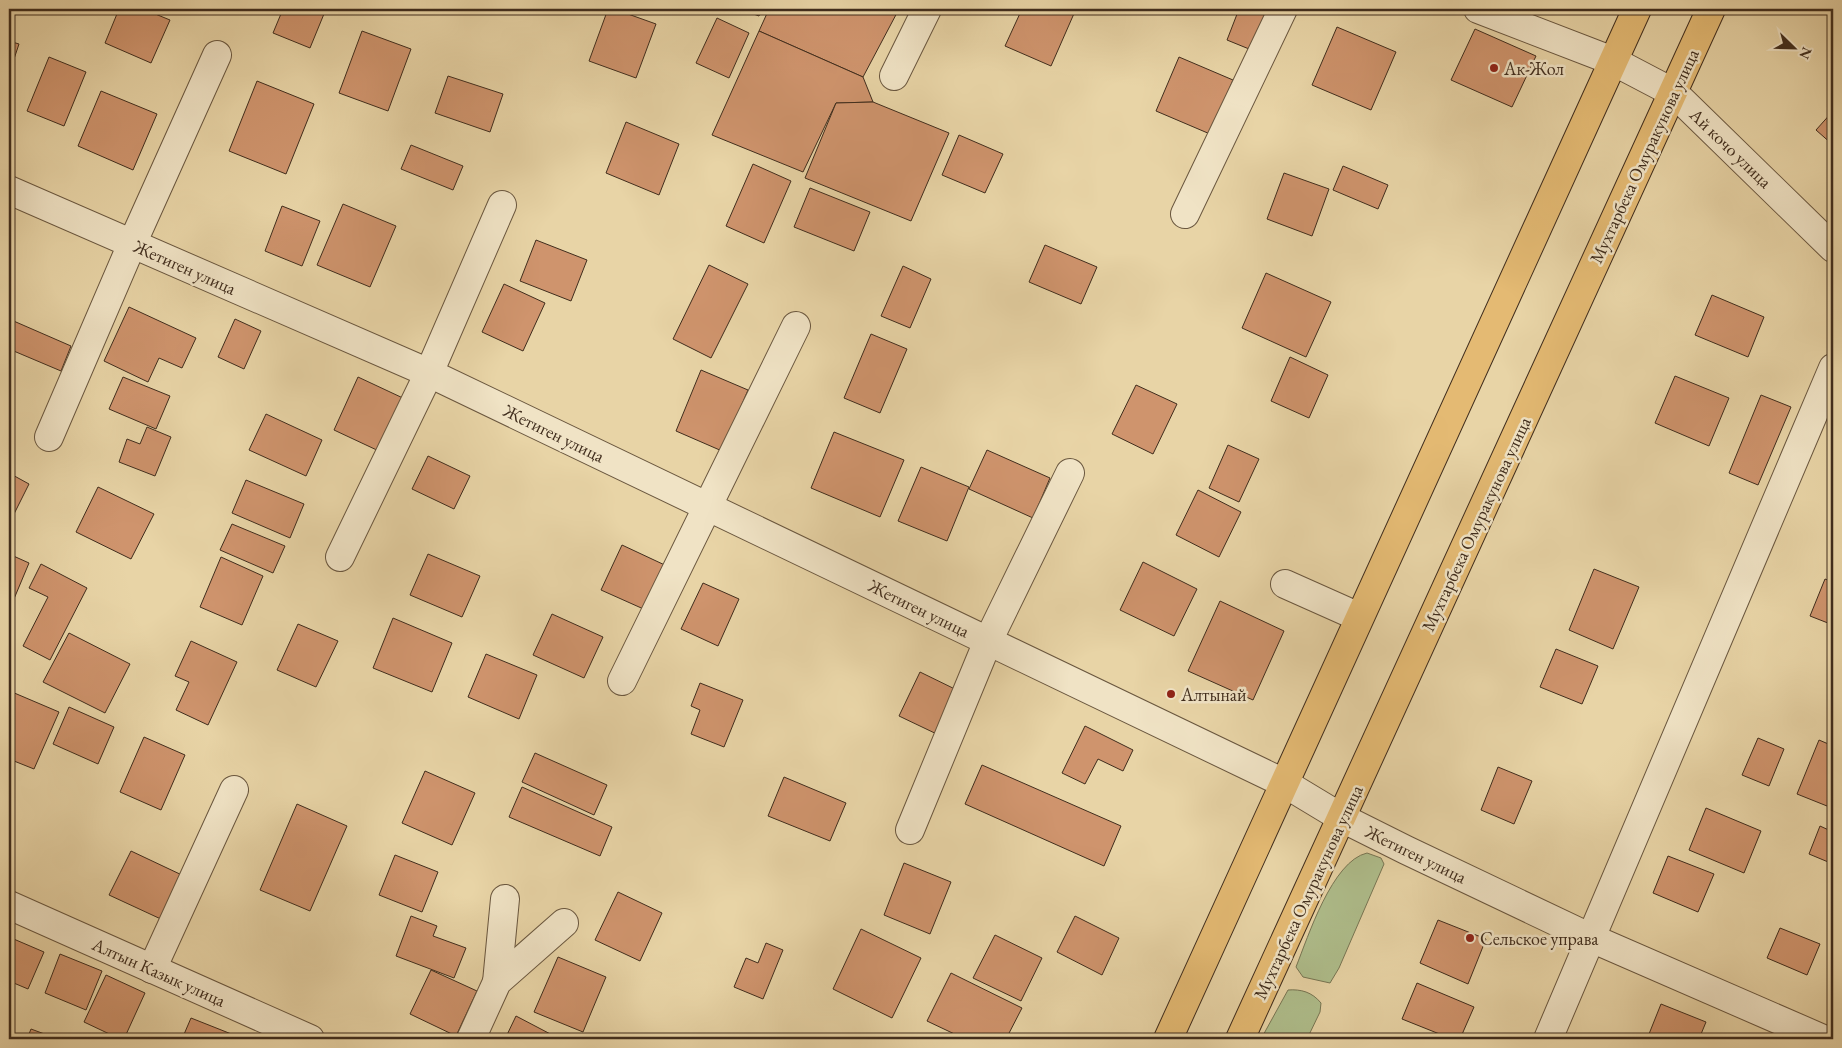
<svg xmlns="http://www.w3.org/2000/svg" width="1842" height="1048" viewBox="0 0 1842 1048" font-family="'EB Garamond',serif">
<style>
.green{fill:#afbe8c;stroke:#787654}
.building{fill:#cf946d;stroke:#402d1d}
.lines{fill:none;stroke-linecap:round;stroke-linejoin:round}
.minor-casing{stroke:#6a573f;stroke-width:30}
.major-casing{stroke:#402d1d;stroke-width:30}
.minor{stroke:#f0e3c5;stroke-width:28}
.major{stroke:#e4ba73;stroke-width:28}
.poi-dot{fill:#8f2418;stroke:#f0e3c5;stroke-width:2}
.labels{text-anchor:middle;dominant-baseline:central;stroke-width:5;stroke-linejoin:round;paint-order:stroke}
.poi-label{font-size:18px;fill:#402d1d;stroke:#f0e3c5;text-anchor:start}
.street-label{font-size:18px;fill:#402d1d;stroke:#f0e3c5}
</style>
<rect width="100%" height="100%" fill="#e8d4a6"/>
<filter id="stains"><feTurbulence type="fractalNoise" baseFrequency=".004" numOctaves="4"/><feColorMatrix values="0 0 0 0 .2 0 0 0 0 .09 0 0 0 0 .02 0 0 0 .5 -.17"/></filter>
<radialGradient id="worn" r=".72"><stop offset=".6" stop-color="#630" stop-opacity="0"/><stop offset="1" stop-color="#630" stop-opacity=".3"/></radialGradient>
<g class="green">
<path d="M1367,853L1381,858L1384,864L1339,968L1330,983L1303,977L1296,967C1308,937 1332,861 1367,853Z"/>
<path d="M1288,990C1301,989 1312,992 1321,1003L1320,1012L1307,1039H1261Z"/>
</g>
<g class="building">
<path d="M119,9H143L170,20L151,63L105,43Z"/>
<path d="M283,9H326L310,48L273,33Z"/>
<path d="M608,9H614L656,24L636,78L589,61Z"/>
<path d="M740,9H762L759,16Z"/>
<path d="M769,9H899L863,77L759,31Z"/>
<path d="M1022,9H1076L1051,66L1005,46Z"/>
<path d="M1239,9H1270L1254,51L1227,40Z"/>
<path d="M717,18L749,33L729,78L696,63Z"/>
<path d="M1337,27L1396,52L1371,110L1312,85Z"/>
<path d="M1475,29L1536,56L1512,107L1451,80Z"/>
<path d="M362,31L411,49L388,111L339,93Z"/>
<path d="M759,31L863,77L873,102L836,103L803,172L712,135Z"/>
<path d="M9,41L19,44L9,74Z"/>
<path d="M49,57L86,72L64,126L27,111Z"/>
<path d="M1179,57L1233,80L1210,134L1156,111Z"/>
<path d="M448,76L503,94L490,132L435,113Z"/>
<path d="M257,81L314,104L286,174L229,151Z"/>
<path d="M101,91L157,114L133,170L78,146Z"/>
<path d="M873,102L949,133L911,221L805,178L836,103Z"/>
<path d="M1833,111V145L1816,130Z"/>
<path d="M626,122L679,144L659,195L606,173Z"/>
<path d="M959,135L1003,154L985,193L942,175Z"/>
<path d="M411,145L463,166L453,190L401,169Z"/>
<path d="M753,164L791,181L764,243L726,226Z"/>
<path d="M1343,166L1388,185L1378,209L1333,190Z"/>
<path d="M1284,173L1329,189L1312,236L1267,219Z"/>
<path d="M810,188L870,212L854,251L794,227Z"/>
<path d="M343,204L396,226L370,287L317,265Z"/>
<path d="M282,206L320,221L302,266L265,251Z"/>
<path d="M536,240L587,260L571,301L520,281Z"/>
<path d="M1045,245L1097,267L1081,304L1029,282Z"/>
<path d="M709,265L748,284L711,358L673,339Z"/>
<path d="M903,266L931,279L910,328L881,316Z"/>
<path d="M1266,273L1331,302L1306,357L1242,328Z"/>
<path d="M504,284L545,303L523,351L482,332Z"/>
<path d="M1712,295L1764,317L1748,357L1695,335Z"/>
<path d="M129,307L196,338L182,368L159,358L148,382L104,361Z"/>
<path d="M9,319L71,346L61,371L9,349Z"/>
<path d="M235,319L261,331L244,369L218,357Z"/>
<path d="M871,334L907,349L880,413L844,398Z"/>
<path d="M1290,357L1328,375L1309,418L1271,401Z"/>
<path d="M701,370L748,390L722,451L676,431Z"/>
<path d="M1675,376L1729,398L1709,446L1655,423Z"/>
<path d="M123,377L170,396L156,429L109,409Z"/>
<path d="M358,377L405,399L381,452L334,430Z"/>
<path d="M1136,385L1177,404L1153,454L1112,434Z"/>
<path d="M1761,395L1791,407L1758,485L1729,473Z"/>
<path d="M266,414L322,440L306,476L249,450Z"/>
<path d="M147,427L171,437L155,476L119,462L127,439L140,444Z"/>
<path d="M834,432L904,460L880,517L811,488Z"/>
<path d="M1228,445L1259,459L1239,502L1209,488Z"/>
<path d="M987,450L1050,478L1033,518L969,489Z"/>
<path d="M428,456L470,476L454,509L412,489Z"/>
<path d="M921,467L969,487L947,541L898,521Z"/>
<path d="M9,473L29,484L9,524Z"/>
<path d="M246,480L304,504L290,538L232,513Z"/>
<path d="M98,487L154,514L131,559L76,532Z"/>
<path d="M1198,490L1241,512L1219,557L1176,535Z"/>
<path d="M232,524L285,546L273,573L220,550Z"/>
<path d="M622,545L669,567L648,611L601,590Z"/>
<path d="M9,554L29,563L11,606L9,605Z"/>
<path d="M428,554L480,576L462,617L410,595Z"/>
<path d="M221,557L263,576L242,625L200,607Z"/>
<path d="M1143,562L1197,589L1174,636L1120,610Z"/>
<path d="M41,564L87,588L50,660L23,646L48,597L29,588Z"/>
<path d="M1594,569L1639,587L1613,649L1569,630Z"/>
<path d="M1825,579L1833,582V625L1810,616Z"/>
<path d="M703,583L739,599L718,646L681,629Z"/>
<path d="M1220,601L1284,631L1253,700L1188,671Z"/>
<path d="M552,614L603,637L584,678L533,655Z"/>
<path d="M393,618L452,643L432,692L373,668Z"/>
<path d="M298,624L338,641L316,687L277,670Z"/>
<path d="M69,633L130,664L105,713L43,682Z"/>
<path d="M191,641L237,662L208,725L176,710L189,682L175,676Z"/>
<path d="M1556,649L1598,666L1582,704L1540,687Z"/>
<path d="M486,654L537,675L519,719L468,697Z"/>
<path d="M920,672L963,693L943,737L899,716Z"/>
<path d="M700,683L743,700L724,747L691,734L700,710L691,706Z"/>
<path d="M12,692L59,712L34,769L9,759V700Z"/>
<path d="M69,707L114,727L98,764L53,744Z"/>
<path d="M1085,726L1133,750L1123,771L1098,759L1085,784L1062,773Z"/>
<path d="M144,737L185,755L161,810L120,792Z"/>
<path d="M1758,738L1784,749L1769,786L1742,775Z"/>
<path d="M1819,740L1833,746V792L1827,806L1797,794Z"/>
<path d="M535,753L607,785L594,815L522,782Z"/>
<path d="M982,765L1121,826L1104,866L965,804Z"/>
<path d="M1498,767L1532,781L1514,824L1481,810Z"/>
<path d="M425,771L475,793L452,845L402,823Z"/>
<path d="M784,777L846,803L830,841L768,816Z"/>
<path d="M522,787L612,827L600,856L509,817Z"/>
<path d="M297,804L347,826L310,911L260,890Z"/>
<path d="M1706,808L1761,831L1744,873L1689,850Z"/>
<path d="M1820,826L1833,832V864L1809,854Z"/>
<path d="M131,851L184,876L163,920L109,895Z"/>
<path d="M395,855L438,872L422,912L379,895Z"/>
<path d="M1668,856L1714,874L1698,912L1653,893Z"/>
<path d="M904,863L951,882L930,934L884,915Z"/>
<path d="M618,892L662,913L640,961L595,940Z"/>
<path d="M411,916L437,926L433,936L466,948L454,978L396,956Z"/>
<path d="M1075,916L1119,938L1102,975L1057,952Z"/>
<path d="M1438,920L1486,939L1468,984L1420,963Z"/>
<path d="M1780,928L1820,944L1807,975L1767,958Z"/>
<path d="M861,929L921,958L892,1018L833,989Z"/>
<path d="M995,935L1042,958L1021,1001L973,978Z"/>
<path d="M9,937L44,952L28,989L9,981Z"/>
<path d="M766,943L783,950L763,999L734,987L746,958L758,963Z"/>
<path d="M60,954L102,971L86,1010L45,993Z"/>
<path d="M558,957L606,977L583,1032L534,1012Z"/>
<path d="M431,970L477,991L456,1036L410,1014Z"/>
<path d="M951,973L1022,1008L1006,1039H965L927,1021Z"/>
<path d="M106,975L145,993L124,1039H120L84,1022Z"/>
<path d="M1417,983L1474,1007L1460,1039H1452L1402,1019Z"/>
<path d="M1661,1004L1706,1022L1699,1039H1647Z"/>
<path d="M516,1016L558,1038L557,1039H505Z"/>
<path d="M191,1018L244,1039H182Z"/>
<path d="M31,1029L58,1039H27Z"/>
</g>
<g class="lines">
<defs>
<g id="minor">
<path d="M1478,9L1613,61L1674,93L1833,248"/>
<path d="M894,76L927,9"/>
<path d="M9,190L429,373L1284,783L1342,818L1406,850L1591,938L1823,1039"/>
<path d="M1185,214L1283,9"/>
<path d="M49,437L132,244L217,55"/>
<path d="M340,557L429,373L502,205"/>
<path d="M1285,584L1359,617"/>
<path d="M622,681L796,326"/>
<path d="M910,830L988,641L1070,473"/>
<path d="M9,905L310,1039"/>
<path d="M152,969L234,790"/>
<path d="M497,982L505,899"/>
<path d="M471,1039L497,982L564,923"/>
<path d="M1548,1039L1833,368"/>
</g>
<g id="major">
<path d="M1168,1039L1637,9"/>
<path d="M1240,1039L1711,9"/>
</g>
</defs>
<use href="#minor" class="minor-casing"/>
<use href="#major" class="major-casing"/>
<use href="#minor" class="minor"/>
<use href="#major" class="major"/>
</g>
<g class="poi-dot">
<circle cx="1494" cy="68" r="5"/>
<circle cx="1171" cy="694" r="5"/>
<circle cx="1470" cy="938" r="5"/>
</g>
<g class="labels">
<g class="poi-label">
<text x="1504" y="68">Ак-Жол</text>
<text x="1181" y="694">Алтынай</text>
<text x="1480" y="938">Сельское управа</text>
</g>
<g class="street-label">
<text transform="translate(1731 148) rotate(44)">Ай кочо улица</text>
<text transform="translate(1644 156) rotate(-65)">Мухтарбека Омуракунова улица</text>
<text transform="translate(185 267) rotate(24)">Жетиген улица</text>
<text transform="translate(554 433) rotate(26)">Жетиген улица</text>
<text transform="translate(1476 524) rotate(-65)">Мухтарбека Омуракунова улица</text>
<text transform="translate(919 608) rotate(26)">Жетиген улица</text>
<text transform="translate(1416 854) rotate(26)">Жетиген улица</text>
<text transform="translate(1308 892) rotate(-65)">Мухтарбека Омуракунова улица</text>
<text transform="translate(159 972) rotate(24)">Алтын Казык улица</text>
</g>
</g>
<rect width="1842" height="1048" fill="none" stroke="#e8d4a6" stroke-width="30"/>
<rect x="10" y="10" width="1822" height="1028" fill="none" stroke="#402d1d" stroke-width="2.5"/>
<rect x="15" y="15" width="1812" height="1018" fill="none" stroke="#402d1d"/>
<g transform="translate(1794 48) rotate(113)" stroke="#f0e3c5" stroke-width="4" paint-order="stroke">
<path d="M0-4L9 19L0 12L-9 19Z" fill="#402d1d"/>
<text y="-8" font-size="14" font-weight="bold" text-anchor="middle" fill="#402d1d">N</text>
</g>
<rect width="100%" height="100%" filter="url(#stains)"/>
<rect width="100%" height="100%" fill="url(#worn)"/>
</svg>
